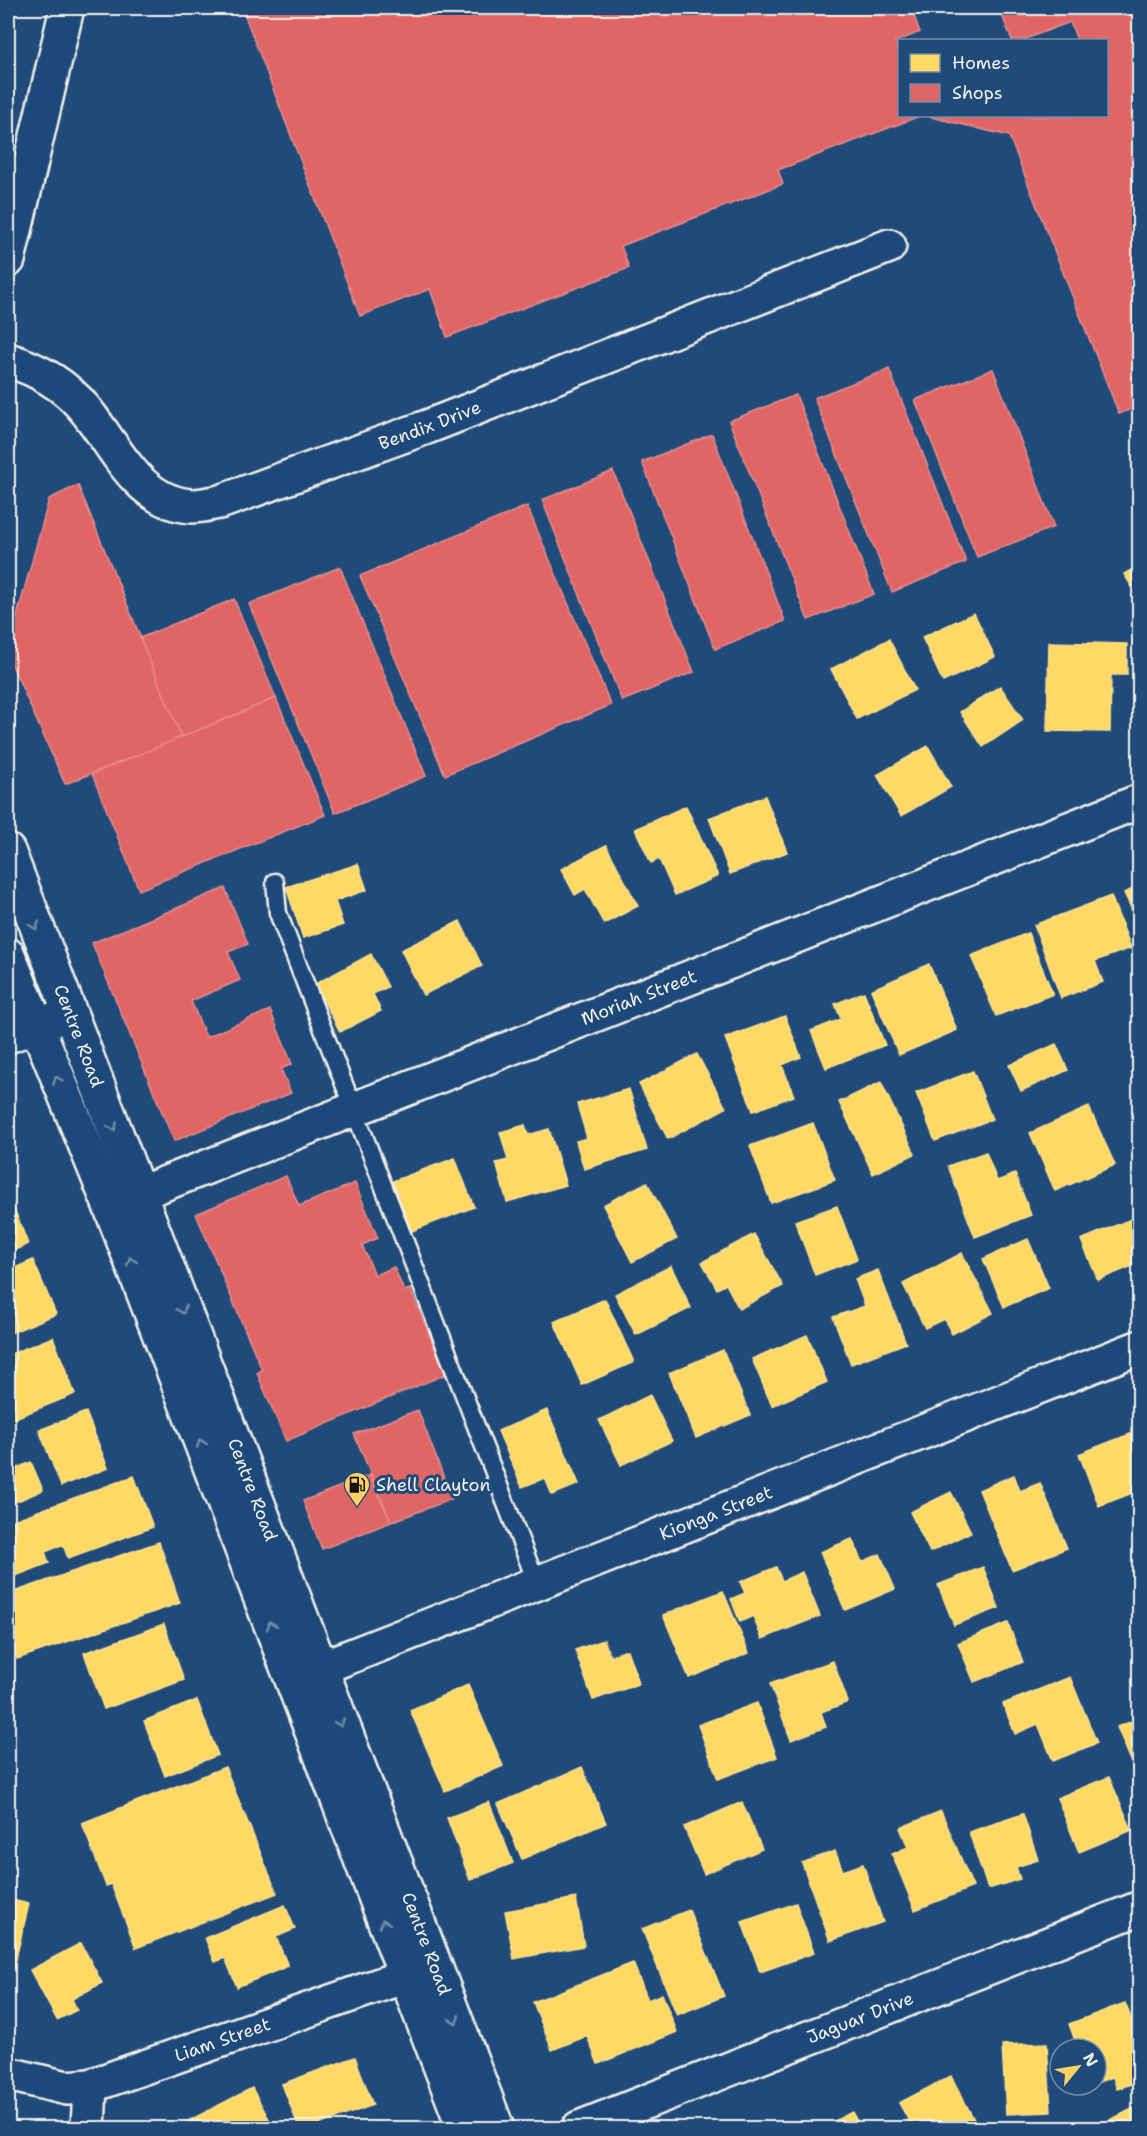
<svg xmlns="http://www.w3.org/2000/svg" width="1147" height="2136" viewBox="0 0 1147 2136" font-family="'Shantell Sans',sans-serif">
<style>
.homes{fill:#ffd966;stroke:#fce08d;stroke-width:1.5}
.shops{fill:#e06666;stroke:#e6908d;stroke-width:1.5}
.lines{fill:none;stroke-linecap:round;stroke-linejoin:round}
.lane-casing{stroke:#f4f1e8;stroke-width:21}
.street-casing{stroke:#f4f1e8;stroke-width:38}
.secondary-casing{stroke:#f4f1e8;stroke-width:38}
.primary-casing{stroke:#f4f1e8;stroke-width:38}
.lane{stroke:#1f4a7a;stroke-width:16}
.street{stroke:#1f4a7a;stroke-width:33}
.secondary{stroke:#1f4a7a;stroke-width:33}
.primary{stroke:#1f4a7a;stroke-width:33}
.oneway{stroke:#748da6}
.labels{text-anchor:middle;dominant-baseline:central;stroke-width:6;stroke-linejoin:round;paint-order:stroke}
.street-label{font-size:18px;fill:#f4f1e8;stroke:#1f4a7a}
.poi-label{font-size:18px;fill:#f4f1e8;stroke:#1f4a7a;text-anchor:start}
</style>
<rect width="100%" height="100%" fill="#1f4a7a"/>
<filter id="ink" filterUnits="userSpaceOnUse"><feTurbulence type="fractalNoise" baseFrequency=".0167" numOctaves="2"/><feDisplacementMap in="SourceGraphic" scale="12" xChannelSelector="R" yChannelSelector="G"/><feConvolveMatrix kernelMatrix="1 2 1 2 8 2 1 2 1" color-interpolation-filters="sRGB"/></filter>
<g filter="url(#ink)">
<g class="homes">
<path d="M1140,565V600L1124,574Z"/>
<path d="M974,613L995,657L943,682L922,637Z"/>
<path d="M889,639L915,690L857,719L831,669Z"/>
<path d="M1049,642L1127,644V675H1111L1110,732L1047,731Z"/>
<path d="M1000,686L1023,720L983,747L960,712Z"/>
<path d="M928,746L951,787L901,816L877,775Z"/>
<path d="M765,796L787,852L730,874L709,818Z"/>
<path d="M686,806L718,876L675,895L659,859L651,863L635,829Z"/>
<path d="M606,845L638,906L604,924L585,889L575,895L561,869Z"/>
<path d="M358,864L367,890L335,901L343,925L303,938L286,887Z"/>
<path d="M1140,886V927L1124,893Z"/>
<path d="M1111,896L1131,948L1095,961L1103,982L1061,998L1034,925Z"/>
<path d="M460,921L482,966L423,995L401,950Z"/>
<path d="M1028,933L1053,994L996,1016L971,956Z"/>
<path d="M371,954L388,987L373,994L381,1011L340,1032L315,984Z"/>
<path d="M929,964L957,1030L899,1055L871,990Z"/>
<path d="M864,992L885,1045L826,1068L811,1031L841,1019L835,1004Z"/>
<path d="M785,1016L801,1057L782,1065L794,1096L753,1111L725,1038Z"/>
<path d="M1056,1044L1068,1070L1021,1091L1009,1065Z"/>
<path d="M697,1054L726,1108L668,1139L639,1084Z"/>
<path d="M973,1071L992,1119L935,1141L916,1093Z"/>
<path d="M881,1082L915,1154L873,1174L839,1102Z"/>
<path d="M629,1089L647,1150L584,1169L576,1141L587,1138L577,1104Z"/>
<path d="M1089,1107L1115,1165L1055,1191L1030,1133Z"/>
<path d="M813,1123L835,1180L771,1203L750,1146Z"/>
<path d="M525,1125L528,1135L549,1129L566,1185L507,1202L496,1163L508,1160L500,1132Z"/>
<path d="M986,1152L997,1181L1015,1174L1031,1215L975,1237L948,1166Z"/>
<path d="M455,1158L474,1207L412,1231L393,1181Z"/>
<path d="M647,1182L677,1239L632,1262L603,1205Z"/>
<path d="M8,1193L28,1244L8,1253Z"/>
<path d="M837,1206L857,1259L815,1275L795,1221Z"/>
<path d="M1131,1219L1140,1240V1263L1098,1280L1081,1240Z"/>
<path d="M754,1234L783,1286L739,1309L726,1284L717,1289L702,1262Z"/>
<path d="M1028,1239L1049,1288L1004,1307L983,1259Z"/>
<path d="M962,1253L993,1313L952,1334L944,1319L925,1328L903,1284Z"/>
<path d="M33,1260L56,1314L8,1334V1271Z"/>
<path d="M671,1266L691,1308L636,1335L615,1294Z"/>
<path d="M878,1270L906,1343L851,1364L833,1317L865,1306L855,1279Z"/>
<path d="M605,1299L634,1362L582,1385L554,1322Z"/>
<path d="M807,1335L827,1382L772,1406L752,1359Z"/>
<path d="M53,1337L75,1394L8,1421V1355Z"/>
<path d="M723,1350L750,1415L696,1438L669,1373Z"/>
<path d="M650,1395L672,1441L621,1465L599,1420Z"/>
<path d="M547,1410L579,1484L552,1495L545,1478L522,1487L498,1431Z"/>
<path d="M86,1412L108,1468L61,1486L39,1430Z"/>
<path d="M1135,1432L1140,1445V1490L1099,1506L1079,1454Z"/>
<path d="M31,1462L43,1490L8,1505V1472Z"/>
<path d="M1014,1475L1020,1491L1040,1483L1067,1548L1012,1570L979,1490Z"/>
<path d="M134,1476L153,1527L68,1558L63,1545L45,1552L49,1563L8,1579V1522Z"/>
<path d="M951,1492L971,1532L930,1552L910,1512Z"/>
<path d="M852,1539L862,1562L880,1554L895,1589L845,1610L820,1552Z"/>
<path d="M159,1542L180,1603L17,1659L8,1631V1594Z"/>
<path d="M776,1567L782,1581L802,1572L820,1616L762,1639L753,1616L740,1622L731,1599L745,1593L740,1582Z"/>
<path d="M983,1567L999,1608L954,1625L938,1585Z"/>
<path d="M723,1591L749,1653L689,1678L663,1615Z"/>
<path d="M1008,1623L1023,1662L974,1682L958,1643Z"/>
<path d="M164,1624L184,1680L104,1709L84,1653Z"/>
<path d="M604,1640L610,1656L627,1650L639,1684L593,1700L575,1650Z"/>
<path d="M833,1661L848,1702L821,1712L826,1727L791,1740L770,1684Z"/>
<path d="M1070,1677L1097,1743L1053,1761L1038,1724L1015,1734L1003,1704Z"/>
<path d="M468,1685L503,1766L445,1791L410,1710Z"/>
<path d="M197,1700L218,1755L165,1776L144,1721Z"/>
<path d="M757,1703L777,1757L718,1779L698,1725Z"/>
<path d="M1140,1718V1782L1117,1727Z"/>
<path d="M225,1767L277,1893L136,1948L111,1884L106,1886L82,1823Z"/>
<path d="M582,1767L606,1823L522,1859L498,1804Z"/>
<path d="M1109,1777L1132,1830L1079,1852L1057,1798Z"/>
<path d="M489,1802L513,1863L470,1880L447,1818Z"/>
<path d="M742,1802L762,1849L704,1874L684,1827Z"/>
<path d="M941,1811L973,1887L915,1910L892,1854L908,1847L900,1828Z"/>
<path d="M1023,1814L1038,1860L1016,1867L1020,1879L988,1889L969,1832Z"/>
<path d="M835,1851L843,1871L863,1864L883,1922L830,1941L802,1863Z"/>
<path d="M576,1898L584,1946L514,1959L505,1911Z"/>
<path d="M8,1899L29,1904L10,1983L8,1982Z"/>
<path d="M796,1903L814,1953L760,1972L742,1922Z"/>
<path d="M285,1905L295,1929L276,1937L288,1966L237,1987L225,1958L215,1962L205,1938Z"/>
<path d="M689,1910L724,1996L677,2015L642,1929Z"/>
<path d="M81,1943L102,1983L72,1999L77,2010L57,2020L30,1970Z"/>
<path d="M633,1963L648,2000L662,1994L677,2032L598,2064L587,2036L552,2050L533,2002Z"/>
<path d="M1125,2003L1140,2040V2081L1117,2089L1113,2077L1096,2083V2049H1078L1069,2024Z"/>
<path d="M1047,2043L1051,2112L1006,2114L1002,2045Z"/>
<path d="M355,2057L373,2105L310,2128H299L282,2084Z"/>
<path d="M951,2076L978,2127L913,2128L899,2103Z"/>
<path d="M252,2088L274,2128H189L186,2122Z"/>
<path d="M1140,2105V2128H1102L1100,2125Z"/>
<path d="M852,2112L861,2128H821Z"/>
</g>
<g class="shops">
<path d="M242,8H911L920,32L895,42L900,53V116H920L778,170L783,184L621,246L629,268L447,337L430,289L360,316Z"/>
<path d="M999,8H1140V406L1119,414L1009,136L927,116H1106V40H1077L1070,22L1023,40H1012Z"/>
<path d="M889,369L966,562L892,592L814,398Z"/>
<path d="M993,369L1054,527L977,557L915,400Z"/>
<path d="M796,395L874,594L808,620L729,421Z"/>
<path d="M712,434L785,621L715,649L642,462Z"/>
<path d="M613,471L694,672L622,701L542,500Z"/>
<path d="M78,485L182,738L65,784L8,656V649L49,499Z"/>
<path d="M527,506L611,705L445,775L360,576Z"/>
<path d="M340,567L426,776L335,813L249,604Z"/>
<path d="M234,599L276,698L182,738L140,638Z"/>
<path d="M276,698L325,815L139,890L92,774Z"/>
<path d="M225,888L248,944L228,952L240,980L191,1001L206,1037L270,1010L292,1064L281,1069L291,1093L174,1141L92,943Z"/>
<path d="M286,1176L299,1206L355,1183L378,1238L362,1245L375,1275L394,1267L404,1291L410,1289L446,1374L286,1441L257,1373L262,1370L196,1214Z"/>
<path d="M418,1410L452,1499L391,1522L354,1434Z"/>
<path d="M370,1475L391,1522L322,1549L303,1501Z"/>
</g>
<g class="lines">
<defs>
<path id="lane" d="M275,882L278,913L537,1584"/>
<g id="street">
<path id="s1" d="M8,360C37,369 64,384 84,408C115,444 137,504 193,506C202,506 212,503 220,502L427,427L889,246"/>
<path d="M8,1036L69,1014"/>
<path id="s2" d="M138,1194L1140,801"/>
<path id="s3" d="M295,1678L1140,1347"/>
<path id="s4" d="M8,2074L67,2088L90,2086L431,1967"/>
<path d="M88,2128L90,2086"/>
<path id="s5" d="M579,2128L1140,1908"/>
</g>
<path id="secondary" d="M8,260L67,8"/>
<g id="primary">
<path id="s6" d="M8,851L497,2128"/>
<path d="M8,955L109,1203L464,2128"/>
</g>
</defs>
<use href="#lane" class="lane-casing"/>
<use href="#street" class="street-casing"/>
<use href="#secondary" class="secondary-casing"/>
<use href="#primary" class="primary-casing"/>
<use href="#lane" class="lane"/>
<use href="#street" class="street"/>
<use href="#secondary" class="secondary"/>
<use href="#primary" class="primary"/>
</g>
<defs><path id="oneway-chevron" d="M-2-3.5L2.5 0L-2 3.5" fill="none" stroke-width="1.6" stroke-linecap="round" stroke-linejoin="round" transform="scale(1.5)"/></defs>
<g class="oneway">
<use href="#oneway-chevron" transform="translate(35 926) rotate(69)"/>
<use href="#oneway-chevron" transform="translate(57 1080) rotate(-113)"/>
<use href="#oneway-chevron" transform="translate(113 1127) rotate(69)"/>
<use href="#oneway-chevron" transform="translate(131 1261) rotate(-111)"/>
<use href="#oneway-chevron" transform="translate(182 1310) rotate(69)"/>
<use href="#oneway-chevron" transform="translate(201 1443) rotate(-111)"/>
<use href="#oneway-chevron" transform="translate(271 1625) rotate(-111)"/>
<use href="#oneway-chevron" transform="translate(340 1723) rotate(69)"/>
<use href="#oneway-chevron" transform="translate(384 1923) rotate(-111)"/>
<use href="#oneway-chevron" transform="translate(455 2020) rotate(69)"/>
</g>
</g>
<defs>
<symbol id="fuel-pin" viewBox="-11 -11 22 30"><path d="M0 17L-7.5 6A9.5 9.5 0 1 1 7.5 6Z" fill="#ffd166" stroke="#1f4a7a"/><path d="M-5.5-6h7V0h2V4h1.3V-2.5L3-4.5l.8-.8L6-3V5H2.5V1h-1V6h-7ZM-4.2-4.7v3.2H.2V-4.7Z" fill="#111"/></symbol>
</defs>
<g fill-rule="evenodd">
<use href="#fuel-pin" x="342" y="1470" width="30" height="40"/>
</g>
<g class="labels">
<g class="street-label">
<text stroke="none"><textPath href="#s1" startOffset="494">Bendix Drive</textPath></text>
<text stroke="none"><textPath href="#s2" startOffset="538">Moriah Street</textPath></text>
<text stroke="none"><textPath href="#s6" startOffset="198">Centre Road</textPath></text>
<text stroke="none"><textPath href="#s6" startOffset="684">Centre Road</textPath></text>
<text stroke="none"><textPath href="#s3" startOffset="452">Kionga Street</textPath></text>
<text stroke="none"><textPath href="#s6" startOffset="1170">Centre Road</textPath></text>
<text stroke="none"><textPath href="#s5" startOffset="302">Jaguar Drive</textPath></text>
<text stroke="none"><textPath href="#s4" startOffset="224">Liam Street</textPath></text>
</g>
<g class="poi-label">
<text x="376" y="1485">Shell Clayton</text>
</g>
</g>
<rect width="1147" height="2136" fill="none" stroke="#1f4a7a" stroke-width="30"/>
<rect x="15" y="15" width="1117" height="2106" fill="none" stroke="#f4f1e8" stroke-width="2" filter="url(#ink)"/>
<rect x="898" y="39" width="210" height="78" fill="#1f4a7a" stroke="#748da6" stroke-width="1.5"/>
<rect x="910" y="54" width="30" height="18" fill="#ffd966" stroke="#748da6" stroke-width="1.5"/>
<text x="952" y="69" font-size="18" fill="#f4f1e8">Homes</text>
<rect x="910" y="84" width="30" height="18" fill="#e06666" stroke="#748da6" stroke-width="1.5"/>
<text x="952" y="99" font-size="18" fill="#f4f1e8">Shops</text>
<g transform="translate(1078 2067) rotate(60)"><circle r="28" fill="#1f4a7a" stroke="#748da6" stroke-width="1.5"/>
<path d="M0-4.5L10 22L0 15L-10 22Z" fill="#ffd166"/>
<text y="-9" font-size="16" font-weight="bold" text-anchor="middle" fill="#f4f1e8">N</text>
</g>
</svg>
